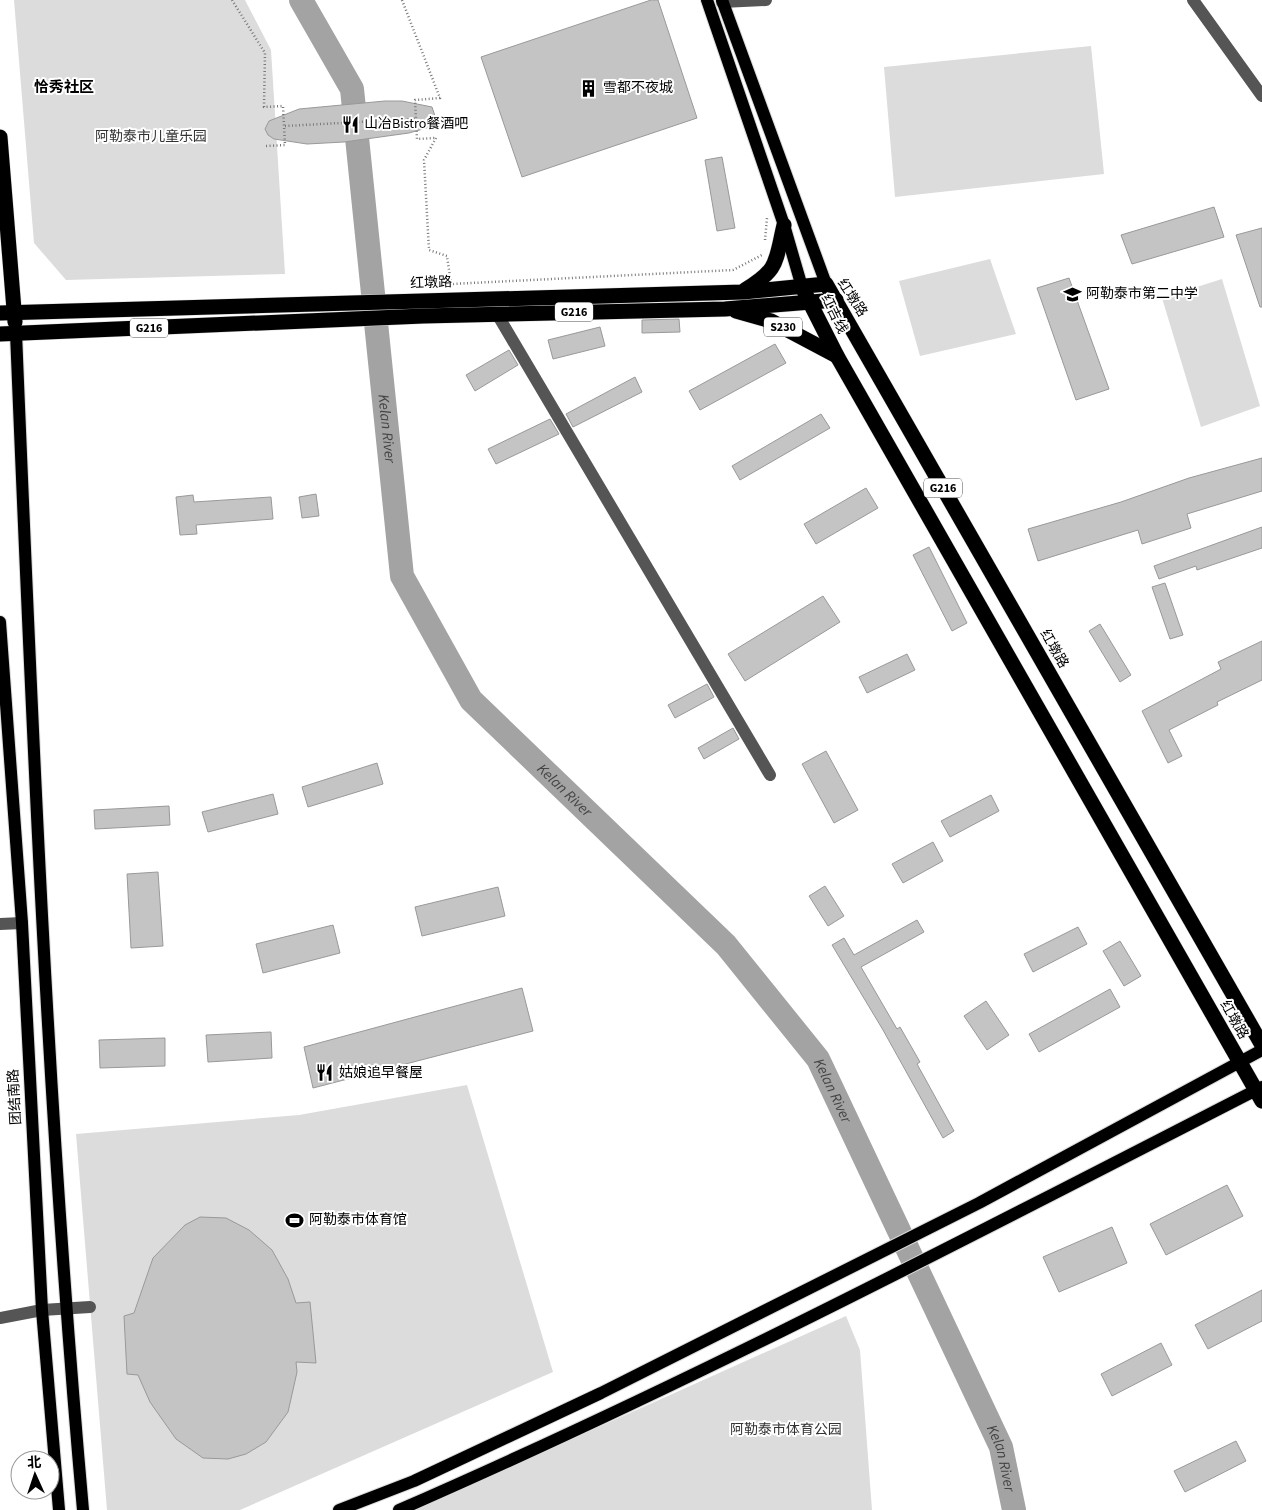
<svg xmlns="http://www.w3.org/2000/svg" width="1262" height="1510" viewBox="0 0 1262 1510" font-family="'Source Sans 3','Noto Sans SC',sans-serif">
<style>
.green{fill:#dcdcdc}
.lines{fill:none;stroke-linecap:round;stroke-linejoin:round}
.river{stroke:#a3a3a3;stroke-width:24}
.building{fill:#c4c4c4;stroke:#999}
.major-casing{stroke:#dbdbdb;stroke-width:14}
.highway-casing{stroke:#dbdbdb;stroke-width:16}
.path{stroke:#777;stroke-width:2.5;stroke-dasharray:1 2.5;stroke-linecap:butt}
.minor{stroke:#555;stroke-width:12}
.major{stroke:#000;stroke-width:12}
.highway{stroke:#000;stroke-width:15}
.labels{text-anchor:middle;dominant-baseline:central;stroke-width:4;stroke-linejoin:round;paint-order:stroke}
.shield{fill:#fff;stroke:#4c4c4c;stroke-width:1}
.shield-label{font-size:12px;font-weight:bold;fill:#000}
.poi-label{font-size:14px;fill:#000;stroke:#fff;text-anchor:start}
.park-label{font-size:14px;fill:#333;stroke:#fff}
.street-label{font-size:14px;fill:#000;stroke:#fff}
.neighbourhood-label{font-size:15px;font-weight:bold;fill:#000;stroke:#fff}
.water-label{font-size:15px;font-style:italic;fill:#444;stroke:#fff}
</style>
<rect width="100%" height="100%" fill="#fff"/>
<g class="green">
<path d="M14,0H245L271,50L285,274L66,280L34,243Z"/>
<path d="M1091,46L1104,174L895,197L884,67Z"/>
<path d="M990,259L1016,334L920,356L899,281Z"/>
<path d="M1222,279L1260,406L1201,427L1162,298Z"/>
<path d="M467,1085L553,1372L240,1510H107L76,1134L299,1115Z"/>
<path d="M846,1316L860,1350L872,1510H414Z"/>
</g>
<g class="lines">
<path class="river" id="s1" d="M301,0L352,89L402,576L471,700L726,945L818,1059L1001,1447L1014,1510"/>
</g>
<g class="building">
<path d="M651,0H658L697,118L522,177L481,57Z"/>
<path d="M385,101H402L432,107L436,119L430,127L409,133L344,142L307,144L274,139L268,135L265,129L269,121L299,109Z"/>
<path d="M722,157L735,228L717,231L705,160Z"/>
<path d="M1214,207L1224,237L1132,264L1121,235Z"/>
<path d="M1262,228V307H1260L1236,235Z"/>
<path d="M1069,278L1109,389L1076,400L1037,288Z"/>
<path d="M679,319L680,332L642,333V320Z"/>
<path d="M600,327L605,346L553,359L548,340Z"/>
<path d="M775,344L786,363L700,410L689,391Z"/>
<path d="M509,350L518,365L475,391L466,375Z"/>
<path d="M635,377L642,392L573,427L566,414Z"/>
<path d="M821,414L830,428L740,480L732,466Z"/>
<path d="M550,419L559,434L496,464L488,449Z"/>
<path d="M1262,458V491L1187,514L1191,528L1142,544L1138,530L1038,561L1028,529L1121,502L1189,478Z"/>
<path d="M866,488L878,508L816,544L804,524Z"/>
<path d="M316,494L319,516L302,518L299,497Z"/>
<path d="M193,495L194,502L271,497L273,519L196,525L197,534L180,535L176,497Z"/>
<path d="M1262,527V548L1197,570L1196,566L1159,579L1154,566Z"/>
<path d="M929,547L967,623L952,631L913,555Z"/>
<path d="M1165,583L1183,635L1170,639L1152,587Z"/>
<path d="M823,596L840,622L745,681L728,654Z"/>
<path d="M1100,624L1131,675L1120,682L1089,631Z"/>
<path d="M1262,641V680L1217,702L1218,705L1169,730L1182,756L1168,763L1142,711L1221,669L1218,662Z"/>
<path d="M907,654L915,670L867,693L859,677Z"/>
<path d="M707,684L714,697L675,718L668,705Z"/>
<path d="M733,728L739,739L704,759L698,748Z"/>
<path d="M826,751L858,810L834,823L802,764Z"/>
<path d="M377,763L383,784L308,807L302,787Z"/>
<path d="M273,794L278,814L208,832L202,812Z"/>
<path d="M991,795L999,811L950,837L941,821Z"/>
<path d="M169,806L170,825L95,829L94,810Z"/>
<path d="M933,842L943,861L903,883L892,864Z"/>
<path d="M158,872L163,946L131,948L127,874Z"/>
<path d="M825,886L844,916L828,926L809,896Z"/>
<path d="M498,887L505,916L422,936L415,907Z"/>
<path d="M917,920L924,932L861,967L897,1029L900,1027L920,1062L917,1064L954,1131L943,1138L883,1030L832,945L844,938L854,955Z"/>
<path d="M333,925L340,953L263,973L256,944Z"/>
<path d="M1078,927L1087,944L1033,972L1024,954Z"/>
<path d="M1120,941L1141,976L1124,986L1103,951Z"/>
<path d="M522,988L533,1031L313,1088L304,1047Z"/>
<path d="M1110,989L1120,1007L1039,1052L1029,1034Z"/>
<path d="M986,1001L1009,1035L987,1050L964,1016Z"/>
<path d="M271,1032L272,1058L208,1062L206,1035Z"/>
<path d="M165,1038V1066L100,1068L99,1040Z"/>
<path d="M1227,1185L1243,1216L1166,1255L1150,1224Z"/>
<path d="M200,1217L226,1218L249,1230L272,1250L288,1279L296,1303L310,1302L316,1363L296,1362L297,1372L288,1412L266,1442L246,1454L228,1459L203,1458L176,1439L150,1402L138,1375L127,1374L124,1316L134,1313L153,1258L185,1225Z"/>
<path d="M1112,1227L1127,1263L1059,1292L1043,1257Z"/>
<path d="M1262,1290V1321L1208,1349L1195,1325Z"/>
<path d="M1161,1343L1172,1365L1112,1396L1101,1374Z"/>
<path d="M1236,1441L1246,1461L1185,1492L1174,1471Z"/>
</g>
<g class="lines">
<defs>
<g id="major">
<path d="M707,0L784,225L802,287"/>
<path d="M722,0L826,284"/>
<path d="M16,333C32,726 48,1119 83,1510"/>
<path d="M0,622L22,923L42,1310L59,1510"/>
<path d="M339,1510L414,1481L601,1393L979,1203L1262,1050"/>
<path d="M399,1510C693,1382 977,1233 1262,1087"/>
</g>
<g id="highway">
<path d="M0,137L15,322"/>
<path d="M802,287L837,356L1262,1101"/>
<path d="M745,290C779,269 775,263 784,225"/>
<path d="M736,311L771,321L837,356"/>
<path d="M0,313L743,292L826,284L1262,1045"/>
<path d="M0,334L423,316L725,309L836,300"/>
</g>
</defs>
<use href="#major" class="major-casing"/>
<use href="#highway" class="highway-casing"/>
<g class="path">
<path d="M232,0L265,53L264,107L283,106L285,145L266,146"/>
<path d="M402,0L440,98L415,100L417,139L435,138"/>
<path d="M285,126L415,119"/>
<path d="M436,138L424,160L429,250L447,256L451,284L733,270L762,255"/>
<path d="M765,240L767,218"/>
</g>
<g class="minor">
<path d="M1193,0L1262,96"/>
<path d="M722,2L766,0"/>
<path d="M497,314L770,775"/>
<path d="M0,924L22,923"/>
<path d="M0,1318L42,1310L90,1307"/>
</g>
<use href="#major" class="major"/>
<use href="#highway" class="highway"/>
</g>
<defs>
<symbol id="building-bare" viewBox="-9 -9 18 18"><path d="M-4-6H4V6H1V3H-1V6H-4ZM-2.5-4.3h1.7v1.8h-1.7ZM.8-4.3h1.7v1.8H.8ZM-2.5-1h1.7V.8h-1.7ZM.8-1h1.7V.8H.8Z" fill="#000" stroke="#fff" stroke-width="2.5" paint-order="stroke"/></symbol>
<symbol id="restaurant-bare" viewBox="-9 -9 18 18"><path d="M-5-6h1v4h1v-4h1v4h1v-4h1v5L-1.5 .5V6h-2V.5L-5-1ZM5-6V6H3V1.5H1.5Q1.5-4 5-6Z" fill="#000" stroke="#fff" stroke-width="2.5" paint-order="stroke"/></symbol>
<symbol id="school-bare" viewBox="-9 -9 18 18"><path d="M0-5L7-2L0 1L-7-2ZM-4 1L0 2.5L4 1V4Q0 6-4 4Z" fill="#000" stroke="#fff" stroke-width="2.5" paint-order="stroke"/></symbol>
<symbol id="stadium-bare" viewBox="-9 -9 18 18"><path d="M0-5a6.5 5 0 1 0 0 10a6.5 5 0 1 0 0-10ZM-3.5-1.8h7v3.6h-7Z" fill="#000" stroke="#fff" stroke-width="2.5" paint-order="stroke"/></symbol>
</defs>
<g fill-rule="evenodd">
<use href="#building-bare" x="576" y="76" width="25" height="25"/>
<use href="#restaurant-bare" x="338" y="112" width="25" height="25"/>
<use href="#school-bare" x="1060" y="282" width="25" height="25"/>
<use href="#restaurant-bare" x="312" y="1060" width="25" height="25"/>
<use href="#stadium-bare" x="282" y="1208" width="25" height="25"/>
</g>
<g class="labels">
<g class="shield">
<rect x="555" y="302.5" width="38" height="19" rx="4"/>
<rect x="764" y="317.5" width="38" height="19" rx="4"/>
<rect x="130" y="318.5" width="38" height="19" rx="4"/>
<rect x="924" y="478.5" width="38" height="19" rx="4"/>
</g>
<g class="shield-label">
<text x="574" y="312">G216</text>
<text x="783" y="327">S230</text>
<text x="149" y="328">G216</text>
<text x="943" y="488">G216</text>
</g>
<g class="poi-label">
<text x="603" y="88">雪都不夜城</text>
<text x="364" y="124">山冶Bistro餐酒吧</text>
<text x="1086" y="294">阿勒泰市第二中学</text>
<text x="339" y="1073">姑娘追早餐屋</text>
<text x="309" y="1220">阿勒泰市体育馆</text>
</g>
<g class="park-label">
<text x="151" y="137">阿勒泰市儿童乐园</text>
<text x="786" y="1430">阿勒泰市体育公园</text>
</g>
<g class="street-label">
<text transform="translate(431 283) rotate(-2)">红墩路</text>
<text transform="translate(852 298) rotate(57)">红墩路</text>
<text transform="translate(834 314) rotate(64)">红吉线</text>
<text transform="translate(1054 649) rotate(60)">红墩路</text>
<text transform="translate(1234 1020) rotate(60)">红墩路</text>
<text transform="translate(15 1097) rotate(-93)">团结南路</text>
</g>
<g class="neighbourhood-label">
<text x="64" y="87">恰秀社区</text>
</g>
<g class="water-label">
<text stroke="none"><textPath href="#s1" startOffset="444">Kelan River</textPath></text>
<text stroke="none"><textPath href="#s1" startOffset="864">Kelan River</textPath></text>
<text stroke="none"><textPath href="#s1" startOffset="1269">Kelan River</textPath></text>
<text stroke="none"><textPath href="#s1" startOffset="1674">Kelan River</textPath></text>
</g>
</g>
<g transform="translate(35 1475) rotate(357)"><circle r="24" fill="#ffffff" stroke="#999999"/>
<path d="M0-4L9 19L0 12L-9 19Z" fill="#000000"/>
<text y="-8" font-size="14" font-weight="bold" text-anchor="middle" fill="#000000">北</text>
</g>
</svg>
